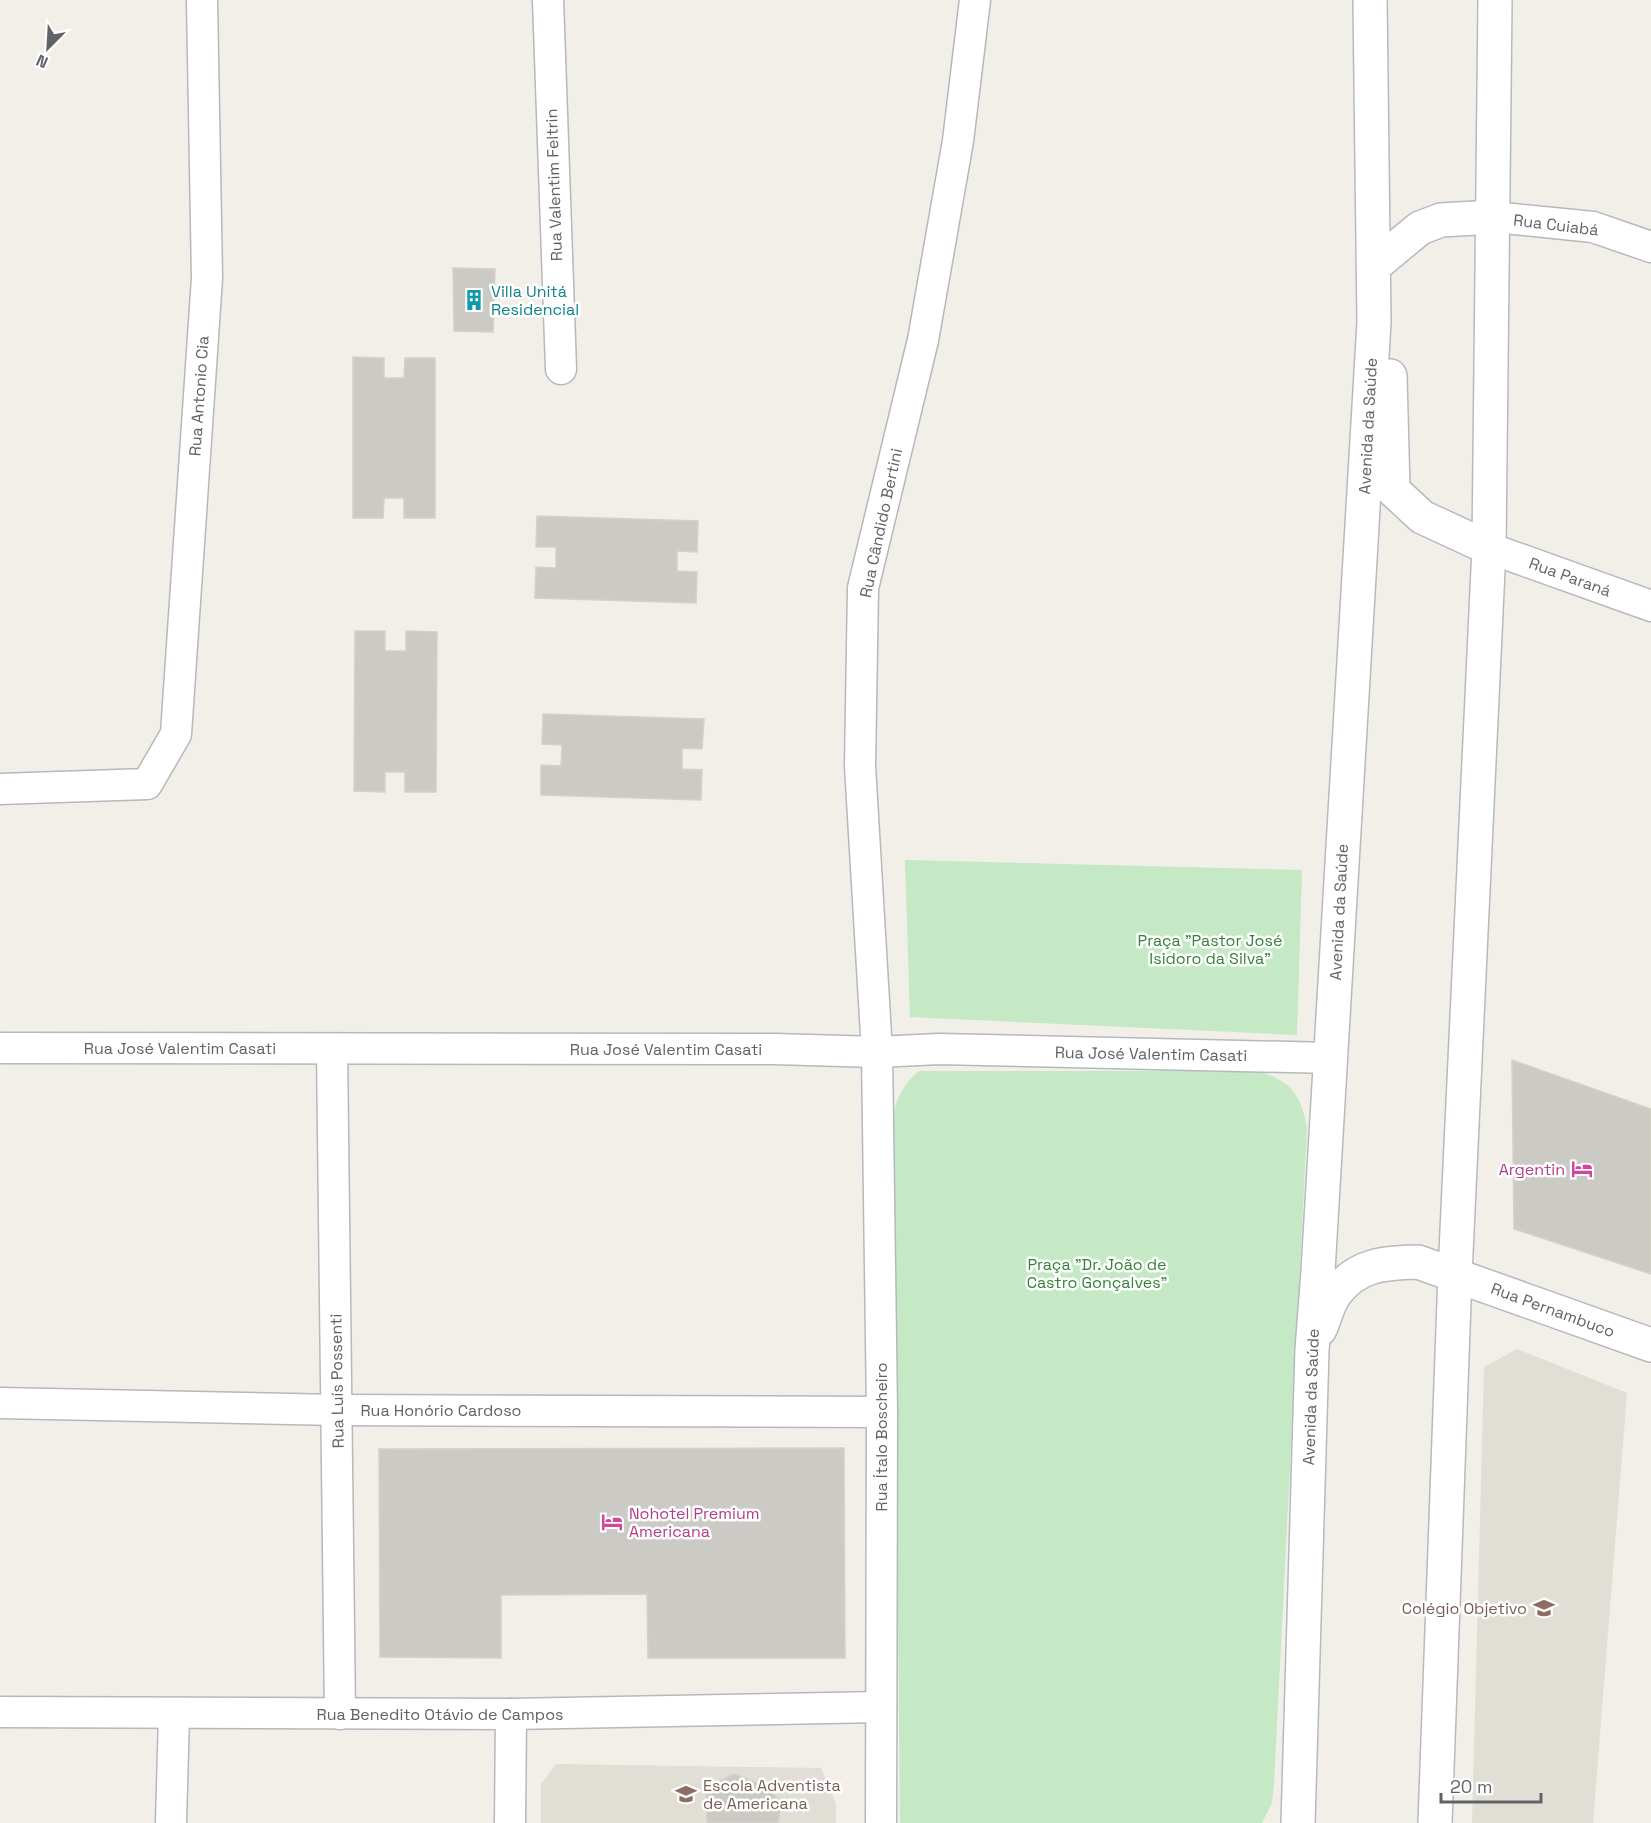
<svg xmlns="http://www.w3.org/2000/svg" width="1651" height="1823" viewBox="0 0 1651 1823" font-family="'Space Grotesk',sans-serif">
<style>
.education{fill:#e1ded6}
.green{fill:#c5e8c5}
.building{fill:#cccac5;stroke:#d6d1c6;stroke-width:1.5}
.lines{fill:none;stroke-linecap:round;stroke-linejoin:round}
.street-casing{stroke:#b5b8bc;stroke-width:33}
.secondary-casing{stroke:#b6babf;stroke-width:36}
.street{stroke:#fff;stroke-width:30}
.secondary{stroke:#fff;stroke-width:33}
.labels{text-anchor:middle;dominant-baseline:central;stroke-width:5;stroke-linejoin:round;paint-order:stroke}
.street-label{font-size:16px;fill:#5f6368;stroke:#fff}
.culture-label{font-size:16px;fill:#0d838f;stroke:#fff;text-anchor:start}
.park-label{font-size:16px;fill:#348238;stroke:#fff}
.hotel-label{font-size:16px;fill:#b23c85;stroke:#fff;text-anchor:end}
.education-label{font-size:16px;fill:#785e54;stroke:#fff;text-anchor:end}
</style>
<rect width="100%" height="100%" fill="#f1efe8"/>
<g class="education">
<path d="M1517,1349L1627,1393L1593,1823H1472L1484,1367Z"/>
<path d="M556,1764L821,1768L836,1804V1823H541V1784Z"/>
</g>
<g class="green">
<path d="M905,860L1302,870L1297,1035L910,1017Z"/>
<path d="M919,1071H1256C1289,1079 1301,1094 1307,1128L1274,1784L1272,1803L1262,1823H900L893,1116C897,1096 904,1084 919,1071Z"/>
</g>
<g class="building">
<path d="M453,268L495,269L493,332L454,331Z"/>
<path d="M353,357L384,358V378H404L405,358H435V518H404V498H384L383,518H353Z"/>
<path d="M537,516L698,521L697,552L677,551V571L697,572L696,603L535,598L536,567L556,568V547H536Z"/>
<path d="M355,631H385V651H406V631L437,632L436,792H405V772H385V792L354,791Z"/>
<path d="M543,714L704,719L702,749L682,748V769L702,770L701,800L541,795V765L561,766L562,745L542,744Z"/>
<path d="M1512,1060L1651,1109V1274L1514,1229Z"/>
<path d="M844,1448L845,1658H648L647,1594L501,1595V1658L380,1657L379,1449Z"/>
<path d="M734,1774L770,1788L781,1805L778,1823H707L706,1788Z"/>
</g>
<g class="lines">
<defs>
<g id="street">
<path d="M548,0L561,369"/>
<path d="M1494,217L1593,227L1651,247"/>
<path d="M1489,548L1651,606"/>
<path d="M0,789L147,784L176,734L207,278L202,0"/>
<path d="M0,1048L774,1049L877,1052L939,1049L1331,1058"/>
<path d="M332,1049L340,1714"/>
<path d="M0,1403L337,1410L882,1412"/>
<path d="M0,1712L511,1714L881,1707"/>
<path d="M171,1823L174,1714"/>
<path d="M510,1823L511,1714"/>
<path d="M881,1823L882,1412L877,1052L860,766L863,588L923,340L958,141L975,0"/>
</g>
<g id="secondary">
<path d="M1374,266L1420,228L1441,220L1494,217"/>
<path d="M1390,376L1393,490L1422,517L1489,548"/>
<path d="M1320,1329C1325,1318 1328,1304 1335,1294C1357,1264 1384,1263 1418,1262L1651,1345"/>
<path d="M1298,1823L1312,1350L1318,1271L1374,322L1370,0"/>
<path d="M1435,1823L1455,1274L1489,548L1495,0"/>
</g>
</defs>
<use href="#street" class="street-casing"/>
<use href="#secondary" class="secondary-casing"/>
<use href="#street" class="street"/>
<use href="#secondary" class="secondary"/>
</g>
<defs>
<symbol id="building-bare" viewBox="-9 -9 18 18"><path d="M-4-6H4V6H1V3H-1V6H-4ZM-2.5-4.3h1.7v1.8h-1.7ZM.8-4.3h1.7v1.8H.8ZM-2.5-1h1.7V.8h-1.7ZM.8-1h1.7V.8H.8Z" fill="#0f9aa8" stroke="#fff" stroke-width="2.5" paint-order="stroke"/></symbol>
<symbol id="hotel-bare" viewBox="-9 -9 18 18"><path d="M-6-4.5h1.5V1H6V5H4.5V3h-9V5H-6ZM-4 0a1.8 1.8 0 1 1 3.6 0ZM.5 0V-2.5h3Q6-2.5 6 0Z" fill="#d1479c" stroke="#fff" stroke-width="2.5" paint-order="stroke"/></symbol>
<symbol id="school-bare" viewBox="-9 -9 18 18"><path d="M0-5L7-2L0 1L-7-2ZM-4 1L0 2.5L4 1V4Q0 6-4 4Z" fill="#8d6e63" stroke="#fff" stroke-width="2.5" paint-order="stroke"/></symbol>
</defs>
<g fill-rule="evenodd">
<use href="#building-bare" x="459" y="285" width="30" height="30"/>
<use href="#hotel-bare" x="1567" y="1154" width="30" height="30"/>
<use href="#hotel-bare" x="597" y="1507" width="30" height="30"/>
<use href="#school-bare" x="1529" y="1593" width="30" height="30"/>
<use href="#school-bare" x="671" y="1779" width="30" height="30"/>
</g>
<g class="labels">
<g class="street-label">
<text transform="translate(554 185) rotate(-92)">Rua Valentim Feltrin</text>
<text transform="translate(1556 225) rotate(7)">Rua Cuiabá</text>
<text transform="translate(199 396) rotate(-86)">Rua Antonio Cia</text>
<text transform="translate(1368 426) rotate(-87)">Avenida da Saúde</text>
<text transform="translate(881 523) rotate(-78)">Rua Cândido Bertini</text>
<text transform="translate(1570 577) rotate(20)">Rua Paraná</text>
<text transform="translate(1339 912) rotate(-87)">Avenida da Saúde</text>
<text x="180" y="1048">Rua José Valentim Casati</text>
<text x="666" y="1049">Rua José Valentim Casati</text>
<text transform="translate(1151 1054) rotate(1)">Rua José Valentim Casati</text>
<text transform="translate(1553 1310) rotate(20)">Rua Pernambuco</text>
<text transform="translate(337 1381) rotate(-91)">Rua Luís Possenti</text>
<text transform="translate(1311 1397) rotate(-88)">Avenida da Saúde</text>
<text x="441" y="1410">Rua Honório Cardoso</text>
<text transform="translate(881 1437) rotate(-90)">Rua Ítalo Boscheiro</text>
<text x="440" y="1714">Rua Benedito Otávio de Campos</text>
</g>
<g class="culture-label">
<text x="491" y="291">Villa Unitá<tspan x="491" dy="18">Residencial</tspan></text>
</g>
<g class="park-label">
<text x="1210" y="940">Praça "Pastor José<tspan x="1210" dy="18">Isidoro da Silva"</tspan></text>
<text x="1097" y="1264">Praça "Dr. João de<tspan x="1097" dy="18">Castro Gonçalves"</tspan></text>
</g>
<g class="hotel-label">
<text x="1565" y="1169">Argentin</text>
<text x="629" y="1513" text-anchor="start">Nohotel Premium<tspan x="629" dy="18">Americana</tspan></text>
</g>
<g class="education-label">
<text x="1527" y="1608">Colégio Objetivo</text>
<text x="703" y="1785" text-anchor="start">Escola Adventista<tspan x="703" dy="18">de Americana</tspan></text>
</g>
</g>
<g transform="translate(48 48) rotate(204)" stroke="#ffffff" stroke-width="4.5" paint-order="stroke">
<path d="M0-4.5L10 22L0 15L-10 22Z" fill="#5f6368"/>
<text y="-9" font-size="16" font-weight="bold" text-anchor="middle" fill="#5f6368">N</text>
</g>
<path d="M1441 1793v9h100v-9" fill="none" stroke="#5f6368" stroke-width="3"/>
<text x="1450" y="1793" font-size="18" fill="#5f6368" stroke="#ffffff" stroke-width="4.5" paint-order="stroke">20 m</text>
</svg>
